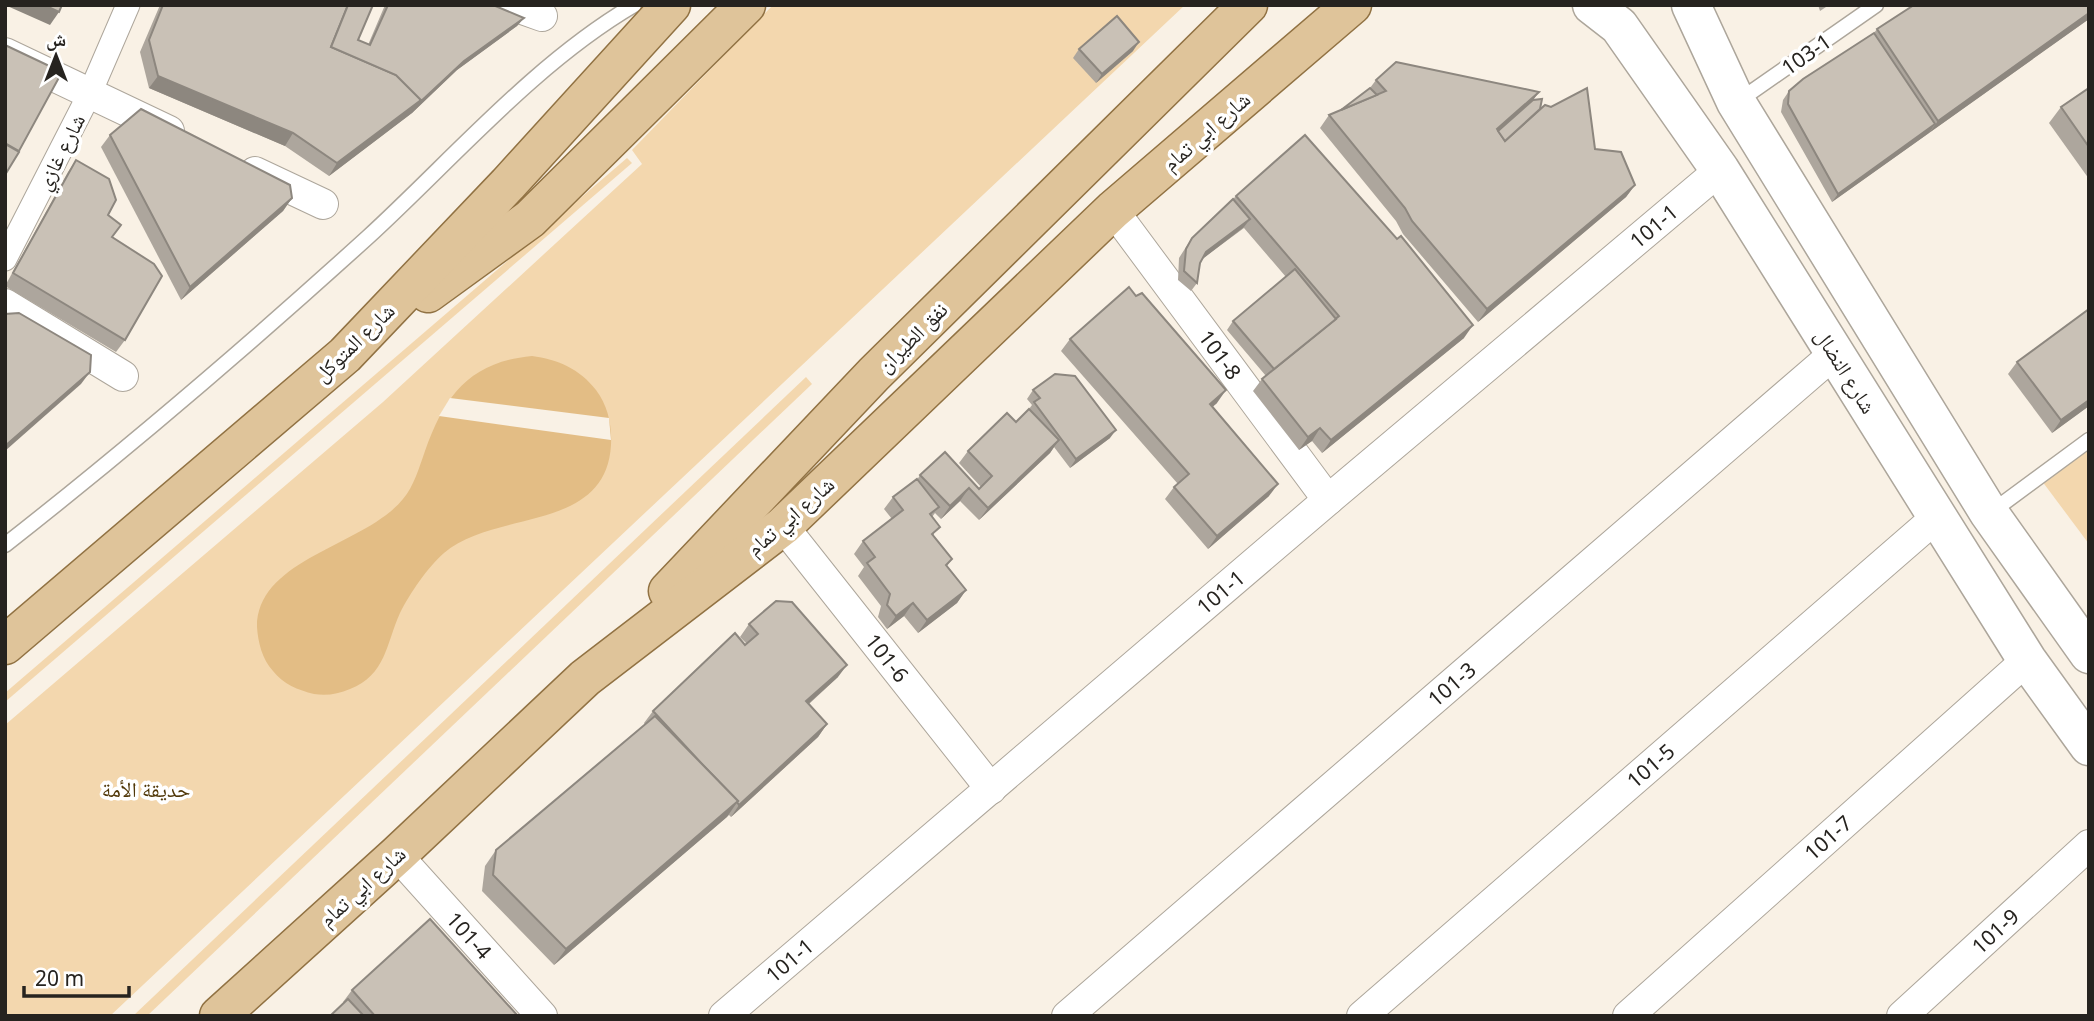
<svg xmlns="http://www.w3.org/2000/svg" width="2094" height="1021" viewBox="0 0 2094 1021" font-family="'Noto Sans','Noto Naskh Arabic',sans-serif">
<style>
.green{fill:#f3d7ae}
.water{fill:#e3bd85}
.pier{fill:#f9f1e5}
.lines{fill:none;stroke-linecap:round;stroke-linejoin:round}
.service-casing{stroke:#ada69b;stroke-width:17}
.pedestrian-casing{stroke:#ada69b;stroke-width:25}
.minor-casing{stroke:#ada69b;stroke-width:32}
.secondary-casing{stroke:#ada69b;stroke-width:41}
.primary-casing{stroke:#917243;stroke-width:41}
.service{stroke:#fff;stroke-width:14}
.pedestrian{stroke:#fff;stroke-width:23}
.minor{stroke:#fff;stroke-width:30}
.secondary{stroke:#fff;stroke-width:38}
.primary{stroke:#dfc49a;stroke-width:38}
.wall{fill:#ada69d}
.shaded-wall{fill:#8d877f}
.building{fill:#c9c1b6;stroke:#8d877f;stroke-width:2}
.labels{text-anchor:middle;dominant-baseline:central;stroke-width:7;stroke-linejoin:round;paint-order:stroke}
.street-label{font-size:21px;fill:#26231f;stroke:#fff}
.park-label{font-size:21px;fill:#503708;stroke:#fff}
</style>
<rect width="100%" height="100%" fill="#f9f1e5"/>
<g class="green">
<path d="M773,5H1185L110,1016H5V725L383,402L642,164L632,150Z"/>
<path d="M627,158L632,163L5,702V693Z"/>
<path d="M806,377L812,384L147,1016H133Z"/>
<path d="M2089,434V544L2036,473Z"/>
</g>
<path class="water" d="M532,356C557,359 580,369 596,390C608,406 612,425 611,445C606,533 495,509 444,553C428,567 410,593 400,613C386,644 386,675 350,689C338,694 327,696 314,694C298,690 283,684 273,671C262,659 258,642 257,627C257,558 365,546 403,499C414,486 419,468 425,451C445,395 470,362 532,356Z"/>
<path class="pier" d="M450,398L609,418L611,440L439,416Z"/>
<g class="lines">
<defs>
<g id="service">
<path d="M1737,102L1876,5"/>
<path d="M1990,513L2089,440"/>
<path d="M5,545C130,447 250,344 368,237C452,160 535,63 634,5"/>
</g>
<path id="pedestrian" d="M5,259L90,93L128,5"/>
<g id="minor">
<path d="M511,5L542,16"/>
<path d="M5,53L169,131"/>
<path d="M255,172L323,204"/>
<path id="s1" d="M1113,210L1328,500"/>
<path d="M5,304L123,376"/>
<path id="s2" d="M783,526L991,789"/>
<path id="s3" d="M397,855L542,1016"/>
<path id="s4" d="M724,1016L1328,500L1720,170"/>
<path id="s5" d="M1067,1016L1835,353"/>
<path id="s6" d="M1362,1016L1938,516"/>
<path id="s7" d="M1628,1016L2027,660"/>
<path id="s8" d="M1902,1016L2089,845"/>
</g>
<g id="secondary">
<path d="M1592,5L1619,26L1720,170L2027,660L2089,746"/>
<path d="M1691,5L1736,102L1989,513L2089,654"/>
</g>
<g id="primary">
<path d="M428,293L530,219L746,5"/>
<path d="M668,591L874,374L1248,5"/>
<path d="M5,645L345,355L508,184L671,5"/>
<path d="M219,1016L397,855L585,678L783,526L1113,210L1352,5"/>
</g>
</defs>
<use href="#service" class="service-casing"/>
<use href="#pedestrian" class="pedestrian-casing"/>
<use href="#minor" class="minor-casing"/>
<use href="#secondary" class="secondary-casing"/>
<use href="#primary" class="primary-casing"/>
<use href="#service" class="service"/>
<use href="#pedestrian" class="pedestrian"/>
<use href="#minor" class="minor"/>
<use href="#secondary" class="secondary"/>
<use href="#primary" class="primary"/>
</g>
<g class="wall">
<path d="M160,5H373L358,40L368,45L385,5H493L524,18L517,26L457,70L412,113L329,176L285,146L149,88L140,52Z"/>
<path d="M1818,5H1829L1820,11Z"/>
<path d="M2089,19L1832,202L1781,112L1783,100L1789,91L1874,33L1877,29Z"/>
<path d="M1079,49L1133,51L1096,83L1073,58Z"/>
<path d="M1376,80L1539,92L1533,100L1540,109L1595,149L1635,185L1626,197L1478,322L1403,234L1396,221L1320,128L1329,115L1341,110L1370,88Z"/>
<path d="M2089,88V179L2049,123L2061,107Z"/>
<path d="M110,135L292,198L283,211L181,300L101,147Z"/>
<path d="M76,160L108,215L125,340L116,352L5,286L68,172Z"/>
<path d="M1236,196L1464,338L1322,453L1312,441L1299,450L1253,391L1262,379L1266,376L1227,330L1233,321L1286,277L1244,228L1202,259L1200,263L1197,283L1191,291L1178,280L1179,258L1186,247L1192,238L1233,199Z"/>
<path d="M2089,309V406L2052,433L2008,374L2017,362Z"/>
<path d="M1070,339L1217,403L1212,407L1269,496L1208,549L1165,499L1174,487L1178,484L1061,351Z"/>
<path d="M1033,390L1110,438L1070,468L1054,447L1050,453L979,520L960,501L941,519L935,513L932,517L934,536L952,559L947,566L966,590L957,603L918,633L904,616L887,629L878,617L881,606L858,576L864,567L854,554L863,541L892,519L884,509L893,497L917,480L920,475L979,489L981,487L959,463L968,451L1016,422L1029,409L1032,405L1027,399Z"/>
<path d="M749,624L838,677L809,704L827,724L818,737L731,817L729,815L554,965L482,891L485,866L496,850L645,725L644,723L653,711L747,644L740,637Z"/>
<path d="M352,990L518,1016H330L344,1003L343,1002Z"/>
</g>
<g class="shaded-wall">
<path d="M5,5H44L59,12L50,25Z"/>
<path d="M2089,13V19L1929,133L1938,121Z"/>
<path d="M524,18L517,26L457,70L412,113L329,176L337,163L464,61Z"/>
<path d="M1139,42L1133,51L1096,83L1102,74Z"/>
<path d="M158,76L293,133L285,146L149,88Z"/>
<path d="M1539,92L1530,104L1492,138L1497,129Z"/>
<path d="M1935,124L1929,133L1832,202L1838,194Z"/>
<path d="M1635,185L1626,197L1478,322L1487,309Z"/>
<path d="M292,198L283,211L181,300L190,287Z"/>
<path d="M1250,219L1244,227L1200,261L1206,252Z"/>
<path d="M1473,325L1464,338L1322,453L1331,440Z"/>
<path d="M90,372L81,384L5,451V446Z"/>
<path d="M1226,390L1217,403L1201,417L1210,404Z"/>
<path d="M2089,400V406L2052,433L2061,420Z"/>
<path d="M1320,428L1312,441L1299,450L1308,437Z"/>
<path d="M1116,430L1110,438L1070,468L1076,459Z"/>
<path d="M1059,440L1050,453L979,520L988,508Z"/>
<path d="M1278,484L1269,496L1208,549L1217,536Z"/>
<path d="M969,488L960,501L941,519L950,506Z"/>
<path d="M966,590L957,603L918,633L927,620Z"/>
<path d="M913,603L904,616L887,629L896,616Z"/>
<path d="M847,665L838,677L797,714L806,701Z"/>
<path d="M827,724L818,737L731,817L739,805Z"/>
<path d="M738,801L727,817L554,965L566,949Z"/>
</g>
<g class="building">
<path d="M44,5H62L59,12Z"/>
<path d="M163,5H348L331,47L396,75L421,100L337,163L293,133L158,76L149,40Z"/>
<path d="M348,5H373L358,40L370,45L388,5H493L524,18L464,61L418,104L421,100L396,75L331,47Z"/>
<path d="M1914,5H2089V13L1938,121L1877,29Z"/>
<path d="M1117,16L1139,42L1102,74L1079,49Z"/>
<path d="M1874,33L1935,124L1838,194L1788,104L1789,91L1803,79Z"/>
<path d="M5,45L62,72L19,151L5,143Z"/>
<path d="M1396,62L1539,92L1497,129L1505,141L1545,105L1551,107L1587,88L1595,149L1621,152L1635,185L1487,309L1412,221L1405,208L1329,115L1386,91L1376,80Z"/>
<path d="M1370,88L1377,95L1341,110Z"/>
<path d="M2089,88V147L2061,107Z"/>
<path d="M1542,99L1540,109L1505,141L1498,131L1533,100Z"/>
<path d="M141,109L290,185L292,198L190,287L110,135Z"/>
<path d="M1305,135L1397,239L1401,236L1473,325L1331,440L1320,428L1308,437L1262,379L1339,316L1236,196Z"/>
<path d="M5,144L19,152L5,175Z"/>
<path d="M76,160L109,179L116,200L108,215L121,225L112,237L154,264L162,276L125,340L13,273Z"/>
<path d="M1233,199L1250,219L1206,252L1200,263L1197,283L1184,271L1186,249L1192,238Z"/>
<path d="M1295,269L1336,319L1274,369L1233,321Z"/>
<path d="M1129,287L1136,296L1142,293L1226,390L1210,404L1278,484L1217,536L1174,487L1189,474L1070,339Z"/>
<path d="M2089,309V400L2061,420L2017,362Z"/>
<path d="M19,313L91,355L90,372L5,446V314Z"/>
<path d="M1055,374L1075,376L1116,430L1076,459L1034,402L1040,398L1033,390Z"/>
<path d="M1029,409L1059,440L988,508L969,488L950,506L920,475L945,452L979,489L992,476L968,451L1007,413L1016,422Z"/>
<path d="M917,479L939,507L930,514L940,527L932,534L952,559L946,565L966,590L927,620L913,603L896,616L887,605L890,594L867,563L875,557L863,541L903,510L893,497Z"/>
<path d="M776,601L792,602L847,665L806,701L827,724L739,805L737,802L738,801L703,765L653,711L735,633L745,645L758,634L749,624Z"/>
<path d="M655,716L738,801L566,949L493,875L496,850Z"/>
<path d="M430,919L518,1016H375L352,990Z"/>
<path d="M348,999L364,1016H330Z"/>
</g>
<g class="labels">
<g class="street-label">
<text transform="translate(1806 54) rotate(-35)">103-1</text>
<text transform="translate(1206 131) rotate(-41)">شارع ابي تمام</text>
<text transform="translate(60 152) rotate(-63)">شارع غازي</text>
<text stroke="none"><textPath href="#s4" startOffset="1220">101-1</textPath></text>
<text transform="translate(912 337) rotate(-45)">نفق الطيران</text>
<text transform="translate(354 342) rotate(-44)">شارع المتوكل</text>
<text stroke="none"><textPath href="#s1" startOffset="180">101-8</textPath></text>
<text transform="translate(1846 371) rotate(58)">شارع النضال</text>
<text transform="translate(790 516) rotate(-41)">شارع ابي تمام</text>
<text stroke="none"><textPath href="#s4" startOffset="653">101-1</textPath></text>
<text stroke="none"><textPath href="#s2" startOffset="168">101-6</textPath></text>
<text stroke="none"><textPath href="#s5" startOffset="508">101-3</textPath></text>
<text stroke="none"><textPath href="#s6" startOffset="382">101-5</textPath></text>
<text stroke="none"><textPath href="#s7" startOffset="268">101-7</textPath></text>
<text transform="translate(362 886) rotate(-42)">شارع ابي تمام</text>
<text stroke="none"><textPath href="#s8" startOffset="126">101-9</textPath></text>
<text stroke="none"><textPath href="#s3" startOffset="108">101-4</textPath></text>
<text stroke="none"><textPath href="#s4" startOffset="86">101-1</textPath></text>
</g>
<g class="park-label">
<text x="146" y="789">حديقة الأمة</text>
</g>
</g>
<rect width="2094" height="1021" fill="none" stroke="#26231f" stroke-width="14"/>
<g transform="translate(56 56)" stroke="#ffffff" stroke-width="5" paint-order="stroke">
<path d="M0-5L12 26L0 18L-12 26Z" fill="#26231f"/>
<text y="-10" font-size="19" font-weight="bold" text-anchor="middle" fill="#26231f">ش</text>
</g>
<path d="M24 986v10h105v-10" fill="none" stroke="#26231f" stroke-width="3.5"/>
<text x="35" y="986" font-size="21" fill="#26231f" stroke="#ffffff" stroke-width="5" paint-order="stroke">20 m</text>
</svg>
